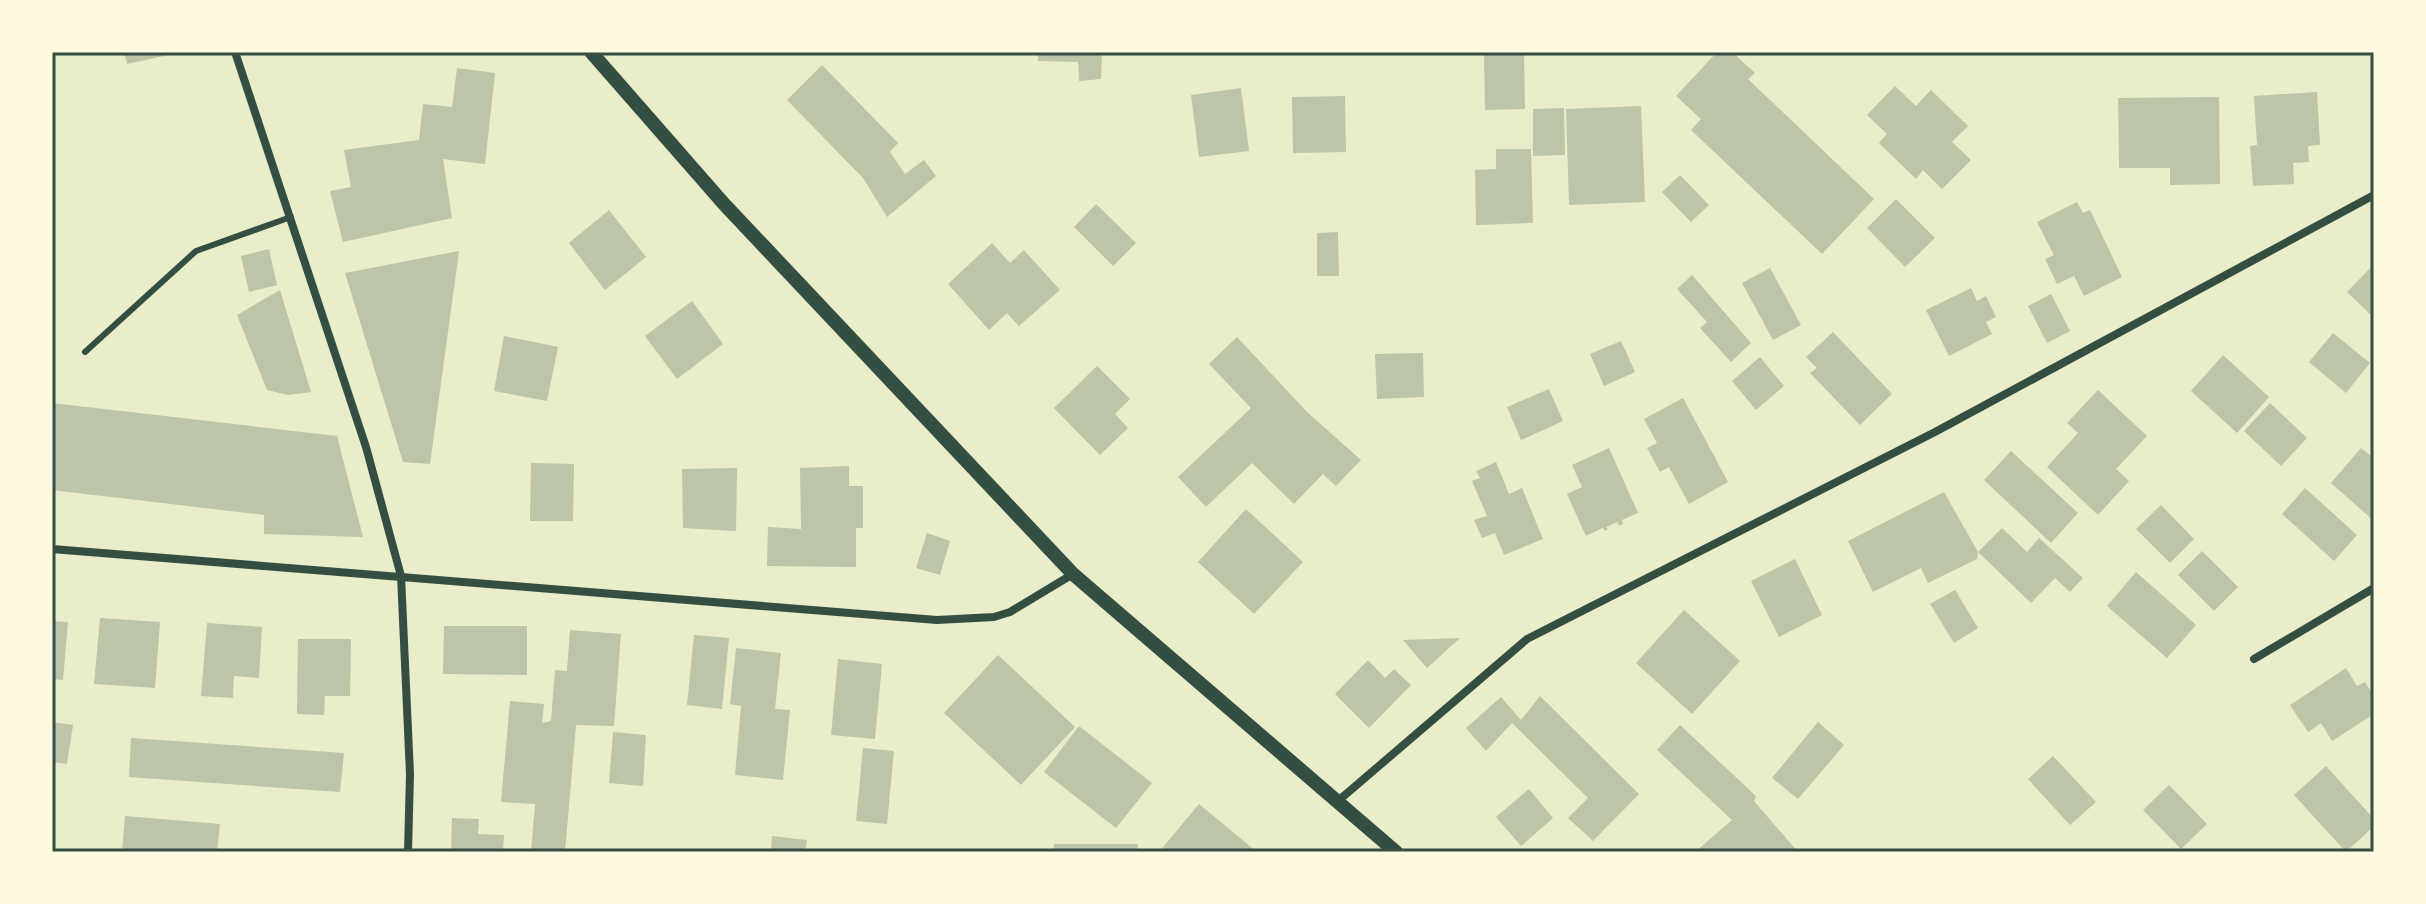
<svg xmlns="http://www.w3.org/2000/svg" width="2426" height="904" viewBox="0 0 2426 904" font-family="'Alegreya Sans',sans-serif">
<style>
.building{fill:#bcc5a7}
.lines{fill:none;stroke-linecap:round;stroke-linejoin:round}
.service{stroke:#344e41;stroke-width:6}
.minor{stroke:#344e41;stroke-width:8}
.tertiary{stroke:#344e41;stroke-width:14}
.neatline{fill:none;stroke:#344e41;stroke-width:3}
</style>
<rect width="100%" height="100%" fill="#e9edc9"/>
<g class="building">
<path d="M124,52H178V53L127,64Z"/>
<path d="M1038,52H1102L1101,79L1079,81L1078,62L1038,61Z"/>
<path d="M1484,52H1524L1525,109L1485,110Z"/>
<path d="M1717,52H1732L1755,73L1748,79L1874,199L1822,254L1691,130L1701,119L1676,96Z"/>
<path d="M822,65L898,143L890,152L905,174L924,160L936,176L887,217L863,178L787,100Z"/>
<path d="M457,68L495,73L485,164L443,159L452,218L343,242L330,191L351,187L344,150L419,140L423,104L452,107Z"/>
<path d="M1895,86L1916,106L1931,90L1968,126L1952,142L1971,160L1942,189L1923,170L1916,179L1879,143L1887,134L1867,115Z"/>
<path d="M1241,88L1249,151L1199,157L1191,95Z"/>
<path d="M2317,92L2320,145L2308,146L2309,162L2293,163L2294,184L2253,186L2250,146L2257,145L2254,96Z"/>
<path d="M1345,96L1346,152L1293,153L1292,97Z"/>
<path d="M2219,97L2220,184L2170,185V168H2119L2118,98Z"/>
<path d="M1641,106L1645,202L1569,205L1566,109Z"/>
<path d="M1564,108L1565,155L1533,156V109Z"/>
<path d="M1496,149H1531L1533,223L1476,225L1475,170L1496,169Z"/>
<path d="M1680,175L1709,205L1691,222L1662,192Z"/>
<path d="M1896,199L1935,238L1905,267L1867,228Z"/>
<path d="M2077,202L2083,213L2090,210L2122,277L2084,296L2074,276L2057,284L2045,259L2054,255L2037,222Z"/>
<path d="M1096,204L1136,243L1113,266L1074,227Z"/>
<path d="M609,210L646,257L605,290L569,243Z"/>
<path d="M1338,232L1339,276H1317V233Z"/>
<path d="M992,243L1010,263L1024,250L1060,290L1019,326L1007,313L989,330L948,284Z"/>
<path d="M269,249L277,285L249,292L241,256Z"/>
<path d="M459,251L430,464L403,462L345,273Z"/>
<path d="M2374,264V318L2347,292Z"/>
<path d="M1770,268L1801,325L1773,340L1742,283Z"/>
<path d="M1692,275L1751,343L1731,362L1700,328L1707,322L1677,289Z"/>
<path d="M1971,288L1977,301L1986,296L1996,317L1986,322L1992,334L1949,356L1926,310Z"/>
<path d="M280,290L311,392L288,395L267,390L237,315Z"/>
<path d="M2051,294L2070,331L2047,343L2028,306Z"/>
<path d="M692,301L723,344L677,379L645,336Z"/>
<path d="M1833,332L1892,394L1860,425L1810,373L1817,368L1806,357Z"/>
<path d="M2333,333L2370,363L2346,393L2309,362Z"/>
<path d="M504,336L558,347L547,401L494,391Z"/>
<path d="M1237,337L1307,412L1361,460L1336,486L1323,474L1294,504L1252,463L1206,507L1178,477L1251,408L1209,364Z"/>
<path d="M1621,341L1635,372L1604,386L1590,354Z"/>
<path d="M1423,353L1424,397L1377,399L1375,354Z"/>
<path d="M2223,355L2269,397L2237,433L2191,391Z"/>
<path d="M1760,357L1784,386L1756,410L1732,381Z"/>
<path d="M1097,366L1130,399L1115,414L1128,428L1100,455L1054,408Z"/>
<path d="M1549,389L1563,421L1521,440L1507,407Z"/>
<path d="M2098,390L2147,436L2116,469L2129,481L2098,515L2047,467L2078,433L2067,423Z"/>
<path d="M1683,398L1728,482L1689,504L1669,467L1660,472L1647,448L1657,443L1644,419Z"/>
<path d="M52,403L337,436L363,537L264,534V515L52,490Z"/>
<path d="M2270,403L2307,438L2281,466L2244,431Z"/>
<path d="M1609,448L1638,513L1622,520L1623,524L1619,526L1617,522L1606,527L1608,529L1605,531L1603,528L1586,536L1567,494L1582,487L1572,465Z"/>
<path d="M2361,448L2371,456L2374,453V521L2331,483Z"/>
<path d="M2011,451L2078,513L2051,543L1984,480Z"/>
<path d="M1496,462L1509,494L1522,488L1543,539L1504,555L1495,533L1482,538L1474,520L1487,516L1472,481L1480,478L1476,471Z"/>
<path d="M531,463L574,464L573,521H530Z"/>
<path d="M849,466V486H863V528H856V567L767,566L768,527L801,529L800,468Z"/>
<path d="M737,468L736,531L683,528L682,469Z"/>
<path d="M2305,488L2357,535L2334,561L2282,514Z"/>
<path d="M1944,492L1978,552L1977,559L1928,583L1921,568L1873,592L1848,541Z"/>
<path d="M2161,505L2194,539L2170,563L2136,529Z"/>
<path d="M1246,509L1303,562L1254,614L1198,562Z"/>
<path d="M2002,528L2027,552L2039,538L2083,578L2070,592L2055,578L2031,603L1978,552Z"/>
<path d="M927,533L950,541L940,575L916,568Z"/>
<path d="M2202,551L2238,587L2214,611L2178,575Z"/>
<path d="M1795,559L1822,615L1779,637L1751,581Z"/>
<path d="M2136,572L2196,625L2167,658L2107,606Z"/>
<path d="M1955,590L1978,628L1954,643L1930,604Z"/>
<path d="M1684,610L1740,661L1692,714L1636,663Z"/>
<path d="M100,618L160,622L155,688L94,684Z"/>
<path d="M52,621L68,622L63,680L52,679Z"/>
<path d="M207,623L262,627L259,678L234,676L233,698L201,696Z"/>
<path d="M444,626H527V675L443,674Z"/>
<path d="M570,630L621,634L614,726L576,725L565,852H531L535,804L501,802L510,701L544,704L542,723L551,721L555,670L567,671Z"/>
<path d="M694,635L729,638L722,709L687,705Z"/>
<path d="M1460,638L1427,668L1403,640Z"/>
<path d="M298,639H351L350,696H325L324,715L297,714Z"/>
<path d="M736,648L781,653L775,709L790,710L783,780L735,775L741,706L730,704Z"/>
<path d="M998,655L1075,727L1021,785L944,713Z"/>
<path d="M838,659L882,664L875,739L831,735Z"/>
<path d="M1368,660L1385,678L1394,669L1411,685L1369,728L1335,694Z"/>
<path d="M2346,668L2357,686L2365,682L2374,696V714L2332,741L2321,723L2308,732L2290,705Z"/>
<path d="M1540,696L1639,794L1593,841L1568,818L1588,798L1512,723L1486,751L1466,728L1501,697L1521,720Z"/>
<path d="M52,722L73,725L67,764L52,762Z"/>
<path d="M1818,722L1844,745L1798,799L1772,778Z"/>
<path d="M1680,725L1756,796L1754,801L1798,852H1695L1732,820L1657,750Z"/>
<path d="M1079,726L1152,783L1116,828L1044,772Z"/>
<path d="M613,732L646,735L643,786L609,783Z"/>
<path d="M131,738L344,753L340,792L129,777Z"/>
<path d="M863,748L894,751L887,824L856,821Z"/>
<path d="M2053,756L2096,802L2070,825L2028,779Z"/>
<path d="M2326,766L2374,819V826L2346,852L2294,795Z"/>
<path d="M2169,785L2207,824L2181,849L2143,810Z"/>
<path d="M1529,789L1553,818L1521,846L1496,817Z"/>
<path d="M1199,804L1257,852H1159Z"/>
<path d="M125,816L220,824L217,852H122Z"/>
<path d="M452,818L479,819L478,834L504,835L503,852H451Z"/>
<path d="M772,836L807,840L805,852H771Z"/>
<path d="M1054,844H1138L1137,852H1053Z"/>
</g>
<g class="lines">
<path class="service" d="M85,352L196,251L291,217"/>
<g class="minor">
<path d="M235,52L366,447L401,576L410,774L408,852"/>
<path d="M52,549L937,620L994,617L1010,612L1073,574"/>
<path d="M2254,659L2374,588"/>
<path d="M1338,801L1527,639L1935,432L2374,195"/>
</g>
<path class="tertiary" d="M591,52L724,204L1073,574L1396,852"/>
</g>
<rect width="2426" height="904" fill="none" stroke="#fefae0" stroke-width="108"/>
<rect x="54" y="54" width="2318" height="796" class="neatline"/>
</svg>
